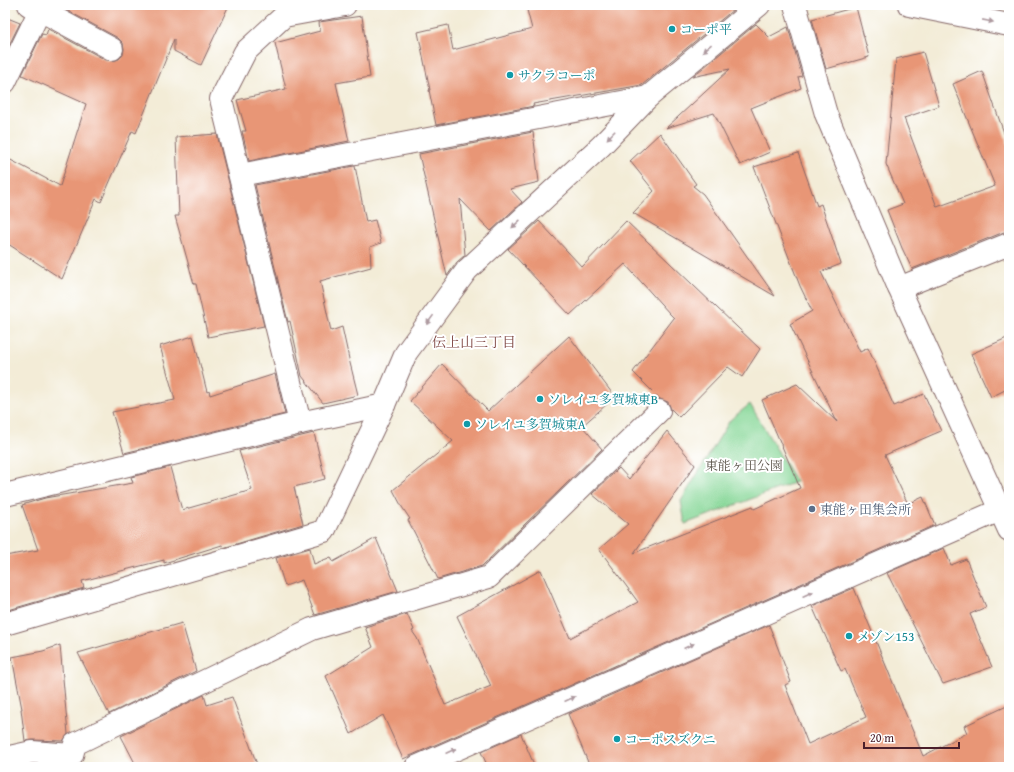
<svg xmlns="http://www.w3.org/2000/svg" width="1014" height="772" viewBox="0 0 1014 772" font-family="'Gentium Book Plus','Noto Serif JP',serif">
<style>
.green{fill:#86d797;stroke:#687b61}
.building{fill:#e89676}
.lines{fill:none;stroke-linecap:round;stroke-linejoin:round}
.minor-casing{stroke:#856767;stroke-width:24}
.minor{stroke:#fff;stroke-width:22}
.oneway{fill:#ae9aa0}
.culture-dot{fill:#0f9aa8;stroke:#fff;stroke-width:1.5}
.service-dot{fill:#5c6f8a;stroke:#fff;stroke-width:1.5}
.labels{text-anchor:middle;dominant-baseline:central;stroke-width:4;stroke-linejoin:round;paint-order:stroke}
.culture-label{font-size:13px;fill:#0d838f;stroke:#fff;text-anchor:start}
.park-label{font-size:13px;fill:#5c564b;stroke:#fff}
.service-label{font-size:13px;fill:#4e5e75;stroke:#fff;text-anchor:start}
.neighbourhood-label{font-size:14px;fill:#814945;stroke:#fff}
</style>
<rect width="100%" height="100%" fill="#fff"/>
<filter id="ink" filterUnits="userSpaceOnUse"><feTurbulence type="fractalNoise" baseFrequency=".025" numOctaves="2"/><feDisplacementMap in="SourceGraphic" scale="8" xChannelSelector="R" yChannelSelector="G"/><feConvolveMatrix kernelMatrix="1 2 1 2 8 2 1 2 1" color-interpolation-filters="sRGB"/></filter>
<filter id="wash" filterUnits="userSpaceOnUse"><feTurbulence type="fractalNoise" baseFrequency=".012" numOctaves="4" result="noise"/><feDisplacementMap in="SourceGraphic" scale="16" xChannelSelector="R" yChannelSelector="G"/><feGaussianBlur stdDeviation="0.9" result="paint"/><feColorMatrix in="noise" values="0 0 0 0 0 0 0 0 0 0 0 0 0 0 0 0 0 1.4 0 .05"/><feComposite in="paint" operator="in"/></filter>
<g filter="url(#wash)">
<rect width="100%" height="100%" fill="#f3ecd7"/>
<path class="green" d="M750,404L796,482L685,524L681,501L730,420Z"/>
<g id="blocks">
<g class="building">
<path d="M57,5H229L201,65L174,51V39L136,133L132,131L101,202L96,199L62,279L5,242V157L60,186L86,104L22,75L42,34L46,35L48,29L106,60L113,61L119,59L123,55L124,49L123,43L118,38Z"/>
<path d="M551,5H739L642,85L533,104L534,106L436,125L429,90H430L418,32L448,25L453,50L532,29L527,10Z"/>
<path d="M856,7L869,57L826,69L812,19Z"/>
<path d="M362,16L370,77L336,83L349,141L249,161L242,131H246L237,100L286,89L275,43L320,31L319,22Z"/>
<path d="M5,17L20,23L5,53Z"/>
<path d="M756,24L769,37L788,27L802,76L798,77L801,88L751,108L770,152L740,165L714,113L666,128L730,69L692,77Z"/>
<path d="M923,52L939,106L904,118L937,207L995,186L953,84L982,71L1009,147V232H1004L912,269L902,248L887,210L903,204L886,164L896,59Z"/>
<path d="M533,132L539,182L510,189L522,202L491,231L460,199L465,255L457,262L447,276L419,154Z"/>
<path d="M660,133L696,184L693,186L703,194L775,296L633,213L654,191L630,161Z"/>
<path d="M217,134L264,326L208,337L196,284H194L175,216H179L176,137Z"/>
<path d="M798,153L817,206L821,204L841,264L821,272L860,352L868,348L894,406L924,394L941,431L885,455L908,504L923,497L935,525L403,759L383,715L351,734L326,676L373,647L365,627L407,614L414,630L412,631L417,638L445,705L491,686L457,616L541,570L570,638L638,602L599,549L628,524L592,494L619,468L629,479L667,431L695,465L634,553L753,506L754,509L800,488L762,400L797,384L837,422L790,324L812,311L800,286L754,167Z"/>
<path d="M354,166H355L366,222L375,220L381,243L370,247L371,267L320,281L331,331L342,327L349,359L358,395L323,403L302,376L290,321L288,322L255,185Z"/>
<path d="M539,221L582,267L626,221L760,349L742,377L728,367L679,417L671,409L668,402L660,399L633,372L674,318L670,314L625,264L570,315L508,249Z"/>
<path d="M193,336L207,392L209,391L210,395L275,374L285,414L124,453L112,412L175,400L160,346Z"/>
<path d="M569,336L615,397L582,426L602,449L482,566L438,579L408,520L410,519L402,507L393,490L453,441L410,401L442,364L488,411Z"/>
<path d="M1009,337V388L991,397L971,354Z"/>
<path d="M314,433L325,479L294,487L303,524L223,548L222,545L164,563V560L82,581L84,588L5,611V556L38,550L22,505L45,498L133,483L131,477L170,467L182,510L252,490L239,451Z"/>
<path d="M376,538L398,591L315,615L302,580L285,586L276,558L310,548L314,564L331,557L333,562Z"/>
<path d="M944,548L951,565L966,559L986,607L970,614L992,667L943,684L887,573Z"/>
<path d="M854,588L923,756L967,733L964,726L1009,705V767H590L568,714L769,625L791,682L785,685L808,744L866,717L845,669L841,671L812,606Z"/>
<path d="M182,623L196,671L109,714L78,653Z"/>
<path d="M60,645L68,734L63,741L33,740L25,741L21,709H22L12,657L43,651Z"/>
<path d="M204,695L207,705L232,697L258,767H137L121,736Z"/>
<path d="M521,734L535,767H488L481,752Z"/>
</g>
</g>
</g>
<g filter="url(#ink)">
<use href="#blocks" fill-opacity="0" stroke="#856767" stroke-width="1"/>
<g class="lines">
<defs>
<g id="minor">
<path d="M345,5L284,16L245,52L221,99L300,423L384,405"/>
<path d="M795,5L826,114L899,288L1009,530"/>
<path d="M909,5L1009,25"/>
<path d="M40,10L112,49"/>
<path d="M5,82L40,10L29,5"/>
<path d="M240,175L648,97"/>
<path d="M899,288L1009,244"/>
<path d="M5,495L300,423"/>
<path d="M5,624L324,531L384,405L406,353L467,270L601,146L648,97L759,5"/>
<path d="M5,758L32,752L72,755L75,744L312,629L489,577L659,411"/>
<path d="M416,767L1009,506"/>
</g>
</defs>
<use href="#minor" class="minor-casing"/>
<use href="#minor" class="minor"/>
</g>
<defs><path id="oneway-solid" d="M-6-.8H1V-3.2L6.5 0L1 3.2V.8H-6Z"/></defs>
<g class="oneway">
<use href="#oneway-solid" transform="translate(988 21) rotate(11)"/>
<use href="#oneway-solid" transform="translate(707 48) rotate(140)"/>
<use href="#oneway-solid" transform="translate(611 135) rotate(134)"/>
<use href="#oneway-solid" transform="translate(516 224) rotate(137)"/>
<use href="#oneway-solid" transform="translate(430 320) rotate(126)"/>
<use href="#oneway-solid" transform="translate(808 594) rotate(-24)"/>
<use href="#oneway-solid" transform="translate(689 646) rotate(-24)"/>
<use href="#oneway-solid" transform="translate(570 699) rotate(-24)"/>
<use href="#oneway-solid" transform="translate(451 751) rotate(-24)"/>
</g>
</g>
<g class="culture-dot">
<circle cx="672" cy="29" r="4"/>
<circle cx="510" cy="75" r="4"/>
<circle cx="540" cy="399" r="4"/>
<circle cx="467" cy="424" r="4"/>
<circle cx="849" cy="636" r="4"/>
<circle cx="617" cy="739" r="4"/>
</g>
<circle class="service-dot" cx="812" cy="509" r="4"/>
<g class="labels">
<g class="culture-label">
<text x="680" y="29">コーポ平</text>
<text x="518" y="75">サクラコーポ</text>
<text x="548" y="399">ソレイユ多賀城東B</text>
<text x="475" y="424">ソレイユ多賀城東A</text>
<text x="857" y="636">メゾン153</text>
<text x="625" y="739">コーポスズクニ</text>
</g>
<g class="park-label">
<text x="744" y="465">東能ヶ田公園</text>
</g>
<g class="service-label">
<text x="820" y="509">東能ヶ田集会所</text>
</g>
<g class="neighbourhood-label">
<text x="474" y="342">伝上山三丁目</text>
</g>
</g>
<rect width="1014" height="772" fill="none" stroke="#fff" stroke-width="20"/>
<path d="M864 742v6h95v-6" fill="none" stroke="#4a1f2b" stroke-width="2"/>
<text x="870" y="742" font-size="12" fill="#4a1f2b" stroke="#ffffff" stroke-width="3" paint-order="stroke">20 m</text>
</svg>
